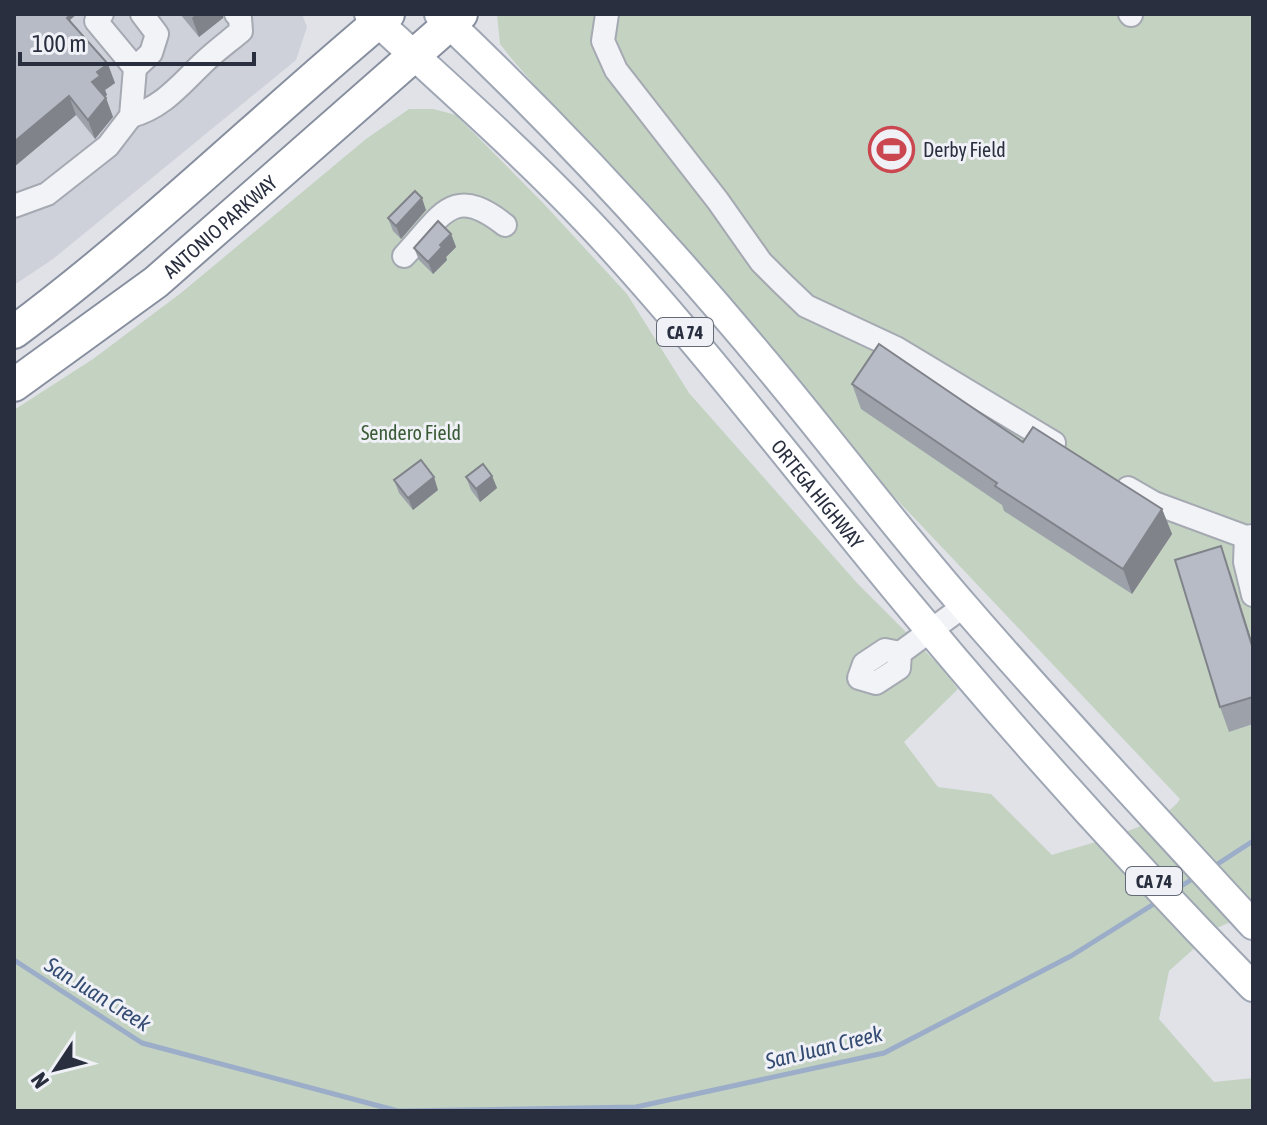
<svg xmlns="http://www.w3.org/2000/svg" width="1267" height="1125" viewBox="0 0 1267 1125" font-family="'Asap Condensed',sans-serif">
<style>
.built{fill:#ced1da}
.green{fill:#c4d2c1}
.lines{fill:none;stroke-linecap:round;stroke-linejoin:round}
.stream{stroke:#9badc8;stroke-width:5}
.minor-casing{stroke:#a5a9b2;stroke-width:26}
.major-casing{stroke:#9fa6b4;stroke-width:32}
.highway-casing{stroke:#878f9f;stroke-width:36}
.minor{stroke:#f2f3f7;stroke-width:22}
.major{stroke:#fff;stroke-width:28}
.highway{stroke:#fff;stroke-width:32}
.wall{fill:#9da1a9}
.shaded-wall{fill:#80838a}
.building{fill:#b7bbc5;stroke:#80838a;stroke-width:2}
.labels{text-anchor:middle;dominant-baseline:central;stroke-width:6;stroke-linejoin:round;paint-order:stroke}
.shield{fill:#eff1f6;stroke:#646976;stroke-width:2}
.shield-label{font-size:18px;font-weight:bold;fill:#292f3f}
.poi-label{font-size:20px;fill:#292f3f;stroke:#eff1f6;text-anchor:start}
.street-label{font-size:20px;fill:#292f3f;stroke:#eff1f6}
.park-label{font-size:20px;fill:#3a5b36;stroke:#eff1f6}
.water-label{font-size:22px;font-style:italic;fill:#344b72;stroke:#eff1f6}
</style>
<rect width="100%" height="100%" fill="#e0e2e8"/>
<path class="built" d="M14,14H302L307,27L296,60L53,259L14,285Z"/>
<path class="green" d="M497,14H1253V912L1217,928L1169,971L1159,1019L1214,1082L1253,1078V1111H14V410L93,359L181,293L366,139L409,109H433L456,115L544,204L627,294L689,393L857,583L940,666L958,689L904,742L938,787L991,794L1052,855C1083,845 1164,826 1180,799L850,450L511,58L500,44Z"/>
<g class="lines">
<g class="stream">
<path d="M1213,867L1253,841"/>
<path d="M1175,890L1197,876"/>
<path d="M14,960L142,1043L398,1111"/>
<path d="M399,1111L636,1107L884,1053L1071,956L1157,902"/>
</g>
<defs>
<g id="minor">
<path d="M607,14L603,41L616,70L718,201L761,262L782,283L806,306L896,348L1054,443"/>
<path d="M1130,14L1131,15"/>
<path d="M135,68L151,53L157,34L142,14"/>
<path d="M131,116C162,108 180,85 202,64C214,52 228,42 241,31L240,18L236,14"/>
<path d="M14,206L47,194L108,146L131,116L135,68L96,21L102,14"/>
<path d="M404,256C442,216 452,183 505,225"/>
<path d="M1128,488L1154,503L1246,537L1253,536"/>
<path d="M1246,537L1245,562L1253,595"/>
<path d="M885,650L900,653L899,668L876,683L859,678L864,664Z"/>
<path d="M900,653L964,606"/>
</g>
<g id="major">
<path id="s1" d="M369,14C450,89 533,161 607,242C710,355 802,476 899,593C1011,729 1130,861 1253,987"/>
<path d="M439,14C561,129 675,253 782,383C843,457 901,534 964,606C1058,715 1156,819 1253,925"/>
</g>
<g id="highway">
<path d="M14,332C146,234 262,119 388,14"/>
<path id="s2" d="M14,385L156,282L461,14"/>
</g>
</defs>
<use href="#minor" class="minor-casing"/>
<use href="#major" class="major-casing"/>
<use href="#highway" class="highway-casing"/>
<use href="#minor" class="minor"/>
<use href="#major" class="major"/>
<use href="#highway" class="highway"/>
</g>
<g class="wall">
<path d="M180,14H223V18L199,37Z"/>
<path d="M70,20L115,83L105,90L107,95L105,96L113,117L95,139L76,115L14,167Z"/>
<path d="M426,210L401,239L393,231L388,218Z"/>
<path d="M451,234L456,247L446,257L447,260L433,274L419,260L414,248Z"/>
<path d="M852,384L1023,442L1162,509L1172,534L1132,594L1004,511L1002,505L861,409Z"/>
<path d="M492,476L497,488L480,502L471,490L466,477Z"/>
<path d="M394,480L438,490L413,510L399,493Z"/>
<path d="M1230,571L1253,645V724L1229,732L1220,707Z"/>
</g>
<g class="shaded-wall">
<path d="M63,14H77L70,20L76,35Z"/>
<path d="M196,14H223V18L199,37L192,18Z"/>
<path d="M108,64L115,83L105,90L107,95L99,101L92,82L97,72Z"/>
<path d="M69,96L76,115L14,167V142Z"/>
<path d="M106,98L113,117L95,139L88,120Z"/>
<path d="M422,198L426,210L401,239L396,226Z"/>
<path d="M451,234L456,247L446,257L447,260L433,274L428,262L440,245Z"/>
<path d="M492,476L497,488L480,502L476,489Z"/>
<path d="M434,477L438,490L413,510L408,498Z"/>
<path d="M1162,509L1172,534L1132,594L1123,569Z"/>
<path d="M1221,546L1253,645V649Z"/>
</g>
<g class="building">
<path d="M14,14H67L69,16L67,18L108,64L97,72L100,76L92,82L106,98L88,120L69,96L14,142Z"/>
<path d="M415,191L422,198L396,226L388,218Z"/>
<path d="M438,221L451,234L440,245L442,247L428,262L414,248Z"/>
<path d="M879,344L1023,442L1033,427L1162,509L1123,569L995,486L997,483L852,384Z"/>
<path d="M421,460L434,477L408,498L394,480Z"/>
<path d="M483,464L492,476L476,489L466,477Z"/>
<path d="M1221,546L1253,649V697L1220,707L1175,560Z"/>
</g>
<defs>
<symbol id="stadium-ring" viewBox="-11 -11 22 22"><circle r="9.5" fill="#eff1f6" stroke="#cb4750" stroke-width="1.5"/><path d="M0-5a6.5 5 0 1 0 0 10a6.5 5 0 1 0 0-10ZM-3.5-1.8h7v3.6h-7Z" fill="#cb4750"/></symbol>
</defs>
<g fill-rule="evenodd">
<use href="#stadium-ring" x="866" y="124" width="51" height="51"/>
</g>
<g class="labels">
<g class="shield">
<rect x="657" y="318" width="56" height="28" rx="6"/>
<rect x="1126" y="867" width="56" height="28" rx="6"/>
</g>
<g class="shield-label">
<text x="685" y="332">CA 74</text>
<text x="1154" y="881">CA 74</text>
</g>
<g class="poi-label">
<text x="923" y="149">Derby Field</text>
</g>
<g class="street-label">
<text stroke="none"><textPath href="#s2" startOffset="260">ANTONIO PARKWAY</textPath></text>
<text stroke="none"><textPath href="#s1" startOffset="658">ORTEGA HIGHWAY</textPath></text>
</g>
<g class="park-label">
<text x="411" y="432">Sendero Field</text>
</g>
<g class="water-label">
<text transform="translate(98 994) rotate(32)">San Juan Creek</text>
<text transform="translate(824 1047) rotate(-14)">San Juan Creek</text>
</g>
</g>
<rect width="1267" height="1125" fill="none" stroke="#292f3f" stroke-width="32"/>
<g transform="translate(56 1069) rotate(235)" stroke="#eff1f6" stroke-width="6" paint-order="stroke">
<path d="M0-6L14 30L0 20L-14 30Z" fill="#292f3f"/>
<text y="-12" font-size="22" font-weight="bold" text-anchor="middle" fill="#292f3f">N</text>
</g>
<path d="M20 52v12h234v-12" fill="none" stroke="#292f3f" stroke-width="4"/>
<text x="32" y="52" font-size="24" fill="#292f3f" stroke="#eff1f6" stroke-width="6" paint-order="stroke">100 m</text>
</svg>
